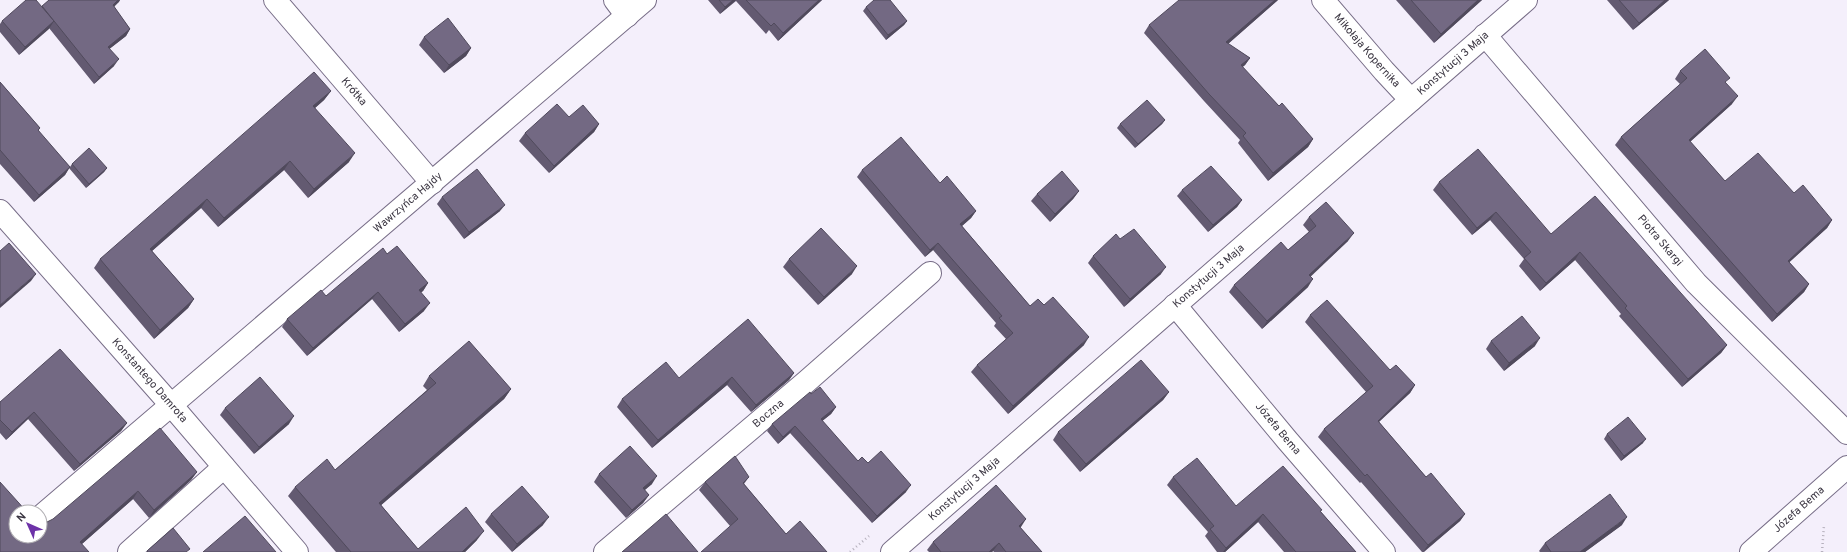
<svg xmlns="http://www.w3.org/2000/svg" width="1847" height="552" viewBox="0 0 1847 552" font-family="Overpass,sans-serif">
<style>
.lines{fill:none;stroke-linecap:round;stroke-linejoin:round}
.minor-casing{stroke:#776d87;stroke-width:24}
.path{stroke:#b6b1bd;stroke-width:2.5;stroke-dasharray:1 3;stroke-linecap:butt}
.minor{stroke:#fff;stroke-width:22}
.wall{fill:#635a71}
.shaded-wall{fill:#504a5c}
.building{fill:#736983;stroke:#504a5c}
.labels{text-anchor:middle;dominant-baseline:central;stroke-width:4;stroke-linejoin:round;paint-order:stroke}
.street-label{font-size:11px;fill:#3b3642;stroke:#fff}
</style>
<rect width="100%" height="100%" fill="#f4effb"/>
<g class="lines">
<defs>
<g id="minor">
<path id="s1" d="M275,0L432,183"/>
<path d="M615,0L627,16"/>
<path id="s2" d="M1323,0L1384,71L1411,100"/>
<path id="s3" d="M1485,35L1696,283L1847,433"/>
<path id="s4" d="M0,211L172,406L297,552"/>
<path id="s5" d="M1175,305L1287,440L1384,552"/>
<path id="s6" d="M40,517L645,0"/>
<path d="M129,552L224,467"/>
<path id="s7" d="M605,552L806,382L930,273"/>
<path id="s8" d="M892,552L1526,0"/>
<path id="s9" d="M1751,552L1847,467"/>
</g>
</defs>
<use href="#minor" class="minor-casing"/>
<g class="path">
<path d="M850,552L869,536"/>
<path d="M1822,552L1824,525"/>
</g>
<use href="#minor" class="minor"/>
</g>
<g class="wall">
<path d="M49,0H120L114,7L130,29L126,36L109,49L114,66L94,84L49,28L19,55L0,32V24L2,21L42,7Z"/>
<path d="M708,0H822L778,41L769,30L766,34L736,1L720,14Z"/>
<path d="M1278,0L1228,44L1250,58L1245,65L1242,67L1279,106L1313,139L1308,147L1268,181L1238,143L1240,140L1204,101L1144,33L1149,25Z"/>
<path d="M1396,0H1482L1434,43Z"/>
<path d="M1607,0H1669L1633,30Z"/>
<path d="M866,7L907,21L904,25L886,40L863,11Z"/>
<path d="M424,37L471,48L466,56L444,73L419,45Z"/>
<path d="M1680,71L1726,84L1732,104L1690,142L1725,181L1794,193L1832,220L1827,228L1789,262L1809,284L1804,292L1772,322L1615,145L1621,137L1680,84L1675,79Z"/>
<path d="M0,82L40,128L38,131L70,167L72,164L107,168L104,172L86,188L69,168L65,175L34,202L0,164Z"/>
<path d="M331,91L324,100L315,108L349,162L308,198L284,170L218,227L201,208L152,251L194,299L188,308L154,339L94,268L100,259Z"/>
<path d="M569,117L599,124L594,132L549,173L519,141L525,133Z"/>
<path d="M1165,120L1162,124L1135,148L1117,128L1120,124Z"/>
<path d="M862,170L940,183L976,211L971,218L962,226L1030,306L1084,345L1008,414L971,372L977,365L1006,339L994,326L996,323L933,250L925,257L857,177Z"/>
<path d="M1439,182L1551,234L1727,345L1721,353L1682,387L1619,316L1621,314L1575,260L1540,291L1519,266L1524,259L1490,220L1472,235L1433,190Z"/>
<path d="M1182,190L1242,200L1237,207L1208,232L1177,196Z"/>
<path d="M1079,191L1073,199L1050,222L1031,201L1037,194Z"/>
<path d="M442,197L500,211L464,239L437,204Z"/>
<path d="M1309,217L1348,241L1310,276L1308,287L1262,329L1229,292L1234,285L1288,250L1309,232L1303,225Z"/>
<path d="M1120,239L1161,274L1124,307L1088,263L1093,256Z"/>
<path d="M387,254L428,283L423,291L421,292L424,311L399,332L372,299L307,356L282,327L287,319L326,296Z"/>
<path d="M789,259L852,274L818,305L783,267Z"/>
<path d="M1310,315L1390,370L1415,385L1410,393L1379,422L1426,477L1465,514L1460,521L1424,552H1422L1361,482L1360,483L1318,437L1324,429L1366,392L1305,322Z"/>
<path d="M1491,341L1535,346L1504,371L1486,349Z"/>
<path d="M794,373L789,380L751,412L727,385L652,448L617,407L622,399L679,378Z"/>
<path d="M429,376L511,389L504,399L381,505L418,549L477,540L465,552H336L288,496L295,487L335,470L427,390L423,386Z"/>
<path d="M1169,392L1163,400L1080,472L1053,440L1058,432Z"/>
<path d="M811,394L836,407L831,414L822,421L858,461L868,463L906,492L872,523L790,433L778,444L767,431L772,424Z"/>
<path d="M0,402L127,423L121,431L74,471L28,419L6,440L0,433Z"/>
<path d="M225,408L289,424L254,454L220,415Z"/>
<path d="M1607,434L1643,443L1621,461L1604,439Z"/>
<path d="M197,472L191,480L149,518L133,499L82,544L16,536L47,522Z"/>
<path d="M599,474L652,484L644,490L649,495L643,503L626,518L594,482Z"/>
<path d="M749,477L744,484L786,534L827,552L730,526L699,490L705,482Z"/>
<path d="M1173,477L1236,506L1321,512L1356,552H1284L1258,522L1225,552H1217L1205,536L1208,532L1167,485Z"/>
<path d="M491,514L543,525L512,552L485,522Z"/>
<path d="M1622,525L1585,552H1540L1539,551L1545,543Z"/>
<path d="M1020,527L1042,552H994L993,551L992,552H929L927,550L933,542Z"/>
</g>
<g class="shaded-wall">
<path d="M118,0H120L119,2L108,12L113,5Z"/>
<path d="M733,0H736L720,14L725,7Z"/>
<path d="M819,0H822L778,41L783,33Z"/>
<path d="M1275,0H1278L1221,50L1226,42Z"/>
<path d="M1478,0H1482L1434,43L1441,34Z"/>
<path d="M1665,0H1669L1633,30L1639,23Z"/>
<path d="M54,21L49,29L19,55L25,47Z"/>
<path d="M907,21L904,25L886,40L888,35Z"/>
<path d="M130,29L126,36L103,54L108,47Z"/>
<path d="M471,48L466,56L444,73L449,65Z"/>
<path d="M1250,58L1245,65L1236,73L1241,65Z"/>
<path d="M119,59L114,66L94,84L99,77Z"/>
<path d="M331,91L324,100L307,115L313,106Z"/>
<path d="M1738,96L1732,104L1683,148L1689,140Z"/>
<path d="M1165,120L1162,124L1135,148L1138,144Z"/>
<path d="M599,124L594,132L549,173L554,166Z"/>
<path d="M1313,139L1308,147L1268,181L1273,173Z"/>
<path d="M355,153L349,162L308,198L314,189Z"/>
<path d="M290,161L284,170L218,227L224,218Z"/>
<path d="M70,167L65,175L34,202L39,195Z"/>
<path d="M107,168L104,172L86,188L89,184Z"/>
<path d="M1079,191L1073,199L1050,222L1055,214Z"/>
<path d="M207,199L201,208L144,258L150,249Z"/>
<path d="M1242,200L1237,207L1208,232L1213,225Z"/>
<path d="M505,205L500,211L464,239L469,232Z"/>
<path d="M976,211L971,218L955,232L960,224Z"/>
<path d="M1496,212L1490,220L1472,235L1477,228Z"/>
<path d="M1832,220L1827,228L1782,269L1788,261Z"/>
<path d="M1354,233L1348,241L1304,283L1309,275Z"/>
<path d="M938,243L933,250L925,257L930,250Z"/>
<path d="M1580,252L1575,260L1540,291L1546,283Z"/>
<path d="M857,266L852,274L818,305L824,297Z"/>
<path d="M1166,267L1161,274L1124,307L1130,299Z"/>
<path d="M36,274L31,281L0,308V305Z"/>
<path d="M1313,279L1308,287L1262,329L1267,321Z"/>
<path d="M428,283L423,291L414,298L419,290Z"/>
<path d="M1809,284L1804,292L1772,322L1777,314Z"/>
<path d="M378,292L372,299L307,356L313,348Z"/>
<path d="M194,299L188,308L154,339L160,330Z"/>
<path d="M430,303L424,311L399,332L405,324Z"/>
<path d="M1089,337L1084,345L1008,414L1013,406Z"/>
<path d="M1540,338L1535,346L1504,371L1509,363Z"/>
<path d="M1727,345L1721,353L1682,387L1688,379Z"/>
<path d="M794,373L789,380L751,412L756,405Z"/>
<path d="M732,377L727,385L652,448L658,440Z"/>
<path d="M1415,385L1410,393L1372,428L1378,421Z"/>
<path d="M511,389L504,399L372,513L379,503Z"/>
<path d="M1169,392L1163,400L1080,472L1086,464Z"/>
<path d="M836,407L831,414L816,426L821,419Z"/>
<path d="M34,412L28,419L6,440L12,432Z"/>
<path d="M294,416L289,424L254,454L259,447Z"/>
<path d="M127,423L121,431L74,471L80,464Z"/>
<path d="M795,426L790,433L778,444L783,437Z"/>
<path d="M1646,439L1643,443L1621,461L1624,456Z"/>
<path d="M197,472L191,480L149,518L154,510Z"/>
<path d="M657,476L652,484L638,496L643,488Z"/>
<path d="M911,485L906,492L872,523L877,516Z"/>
<path d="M138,491L133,499L75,550L80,542Z"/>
<path d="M649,495L643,503L626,518L632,510Z"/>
<path d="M1263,514L1258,522L1225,552H1223L1226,548Z"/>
<path d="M1465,514L1460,521L1423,552L1428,545Z"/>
<path d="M549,517L543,525L512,552L517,544Z"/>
<path d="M1627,517L1622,525L1585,552H1580Z"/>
<path d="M1026,519L1021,527L1013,533L1019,526Z"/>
<path d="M484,531L477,540L465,552H462Z"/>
<path d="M999,543L993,551L992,552H989Z"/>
</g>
<g class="building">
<path d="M26,0H36L54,21L25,47L2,21Z"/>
<path d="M49,0H118L113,5L130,29L108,47L119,59L99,77L42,6Z"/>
<path d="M719,0H733L725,7Z"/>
<path d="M746,0H819L783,33L774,23L771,26Z"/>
<path d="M874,0H890L907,21L888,35L866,7Z"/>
<path d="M1179,0H1275L1226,42L1250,58L1241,65L1279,106L1282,103L1313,139L1273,173L1243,136L1246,133L1209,94L1149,25Z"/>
<path d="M1411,0H1478L1441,34Z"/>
<path d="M1619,0H1665L1639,23Z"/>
<path d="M448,18L471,48L449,65L424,37Z"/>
<path d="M1705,49L1730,78L1725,82L1738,96L1689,140L1725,181L1758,153L1794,193L1803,185L1832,220L1788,261L1809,284L1777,314L1621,137L1687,78L1680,71Z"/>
<path d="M314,72L331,91L313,106L355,153L314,189L290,161L224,218L207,199L150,249L194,299L160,330L100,259Z"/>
<path d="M0,82L40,128L38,130L70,167L39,195L0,150Z"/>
<path d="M1147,100L1165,120L1138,144L1120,124Z"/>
<path d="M557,104L569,117L583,105L599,124L554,166L525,133Z"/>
<path d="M901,137L940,183L947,176L976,211L960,224L1030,306L1038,299L1044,305L1053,297L1089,337L1013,406L977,365L1013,333L999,318L1002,316L938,243L930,250L862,170Z"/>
<path d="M89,148L107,168L89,184L72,164Z"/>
<path d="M1478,149L1551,234L1595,196L1727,345L1688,379L1625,308L1627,306L1580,252L1546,283L1524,258L1531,252L1496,212L1477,228L1439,182Z"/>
<path d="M1211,166L1242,200L1213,225L1182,190Z"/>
<path d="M477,169L505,205L469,232L442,197Z"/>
<path d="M1062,171L1079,191L1055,214L1037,194Z"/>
<path d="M1326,202L1354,233L1309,275L1313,279L1267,321L1234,285L1281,242L1288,250L1316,226L1309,217Z"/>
<path d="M821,228L857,266L824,297L789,259Z"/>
<path d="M1134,229L1166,267L1130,299L1093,256L1116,234L1120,239Z"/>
<path d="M9,243L36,274L0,305V251Z"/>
<path d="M397,246L428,283L419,290L430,303L405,324L378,292L313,348L287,319L321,290L326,296L383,248L387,254Z"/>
<path d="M1327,300L1390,370L1396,365L1415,385L1378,421L1426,477L1431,473L1465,514L1428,545L1367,474L1365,476L1324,429L1373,386L1310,315Z"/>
<path d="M1522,316L1540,338L1509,363L1491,341Z"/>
<path d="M748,319L794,373L756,405L732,377L658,440L622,399L666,362L679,378Z"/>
<path d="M469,341L511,389L379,503L418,549L466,507L484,531L462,552H351L295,487L327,459L335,470L436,383L429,376Z"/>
<path d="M60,349L127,423L80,464L34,412L12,432L0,420V402Z"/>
<path d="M1141,360L1169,392L1086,464L1058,432Z"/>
<path d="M260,377L294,416L259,447L225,408Z"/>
<path d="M820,387L836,407L821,419L858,461L862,457L868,463L881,451L911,485L877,516L795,426L783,437L772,424L810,392L811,394Z"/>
<path d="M1628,417L1646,439L1624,456L1607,434Z"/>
<path d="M160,428L197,472L154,510L138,491L80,542L89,552H0V482L27,512H16V536H40V520L47,522L53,519Z"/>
<path d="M630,446L657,476L643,488L649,495L632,510L599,474Z"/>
<path d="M735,456L749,477L743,483L786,534L800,521L827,552H701L738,519L705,482Z"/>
<path d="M1197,458L1236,506L1283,466L1322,510L1320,511L1356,552H1296L1263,514L1226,548L1210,529L1214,526L1173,477Z"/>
<path d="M996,485L1026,519L1019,526L1042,552H1006L999,543L989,552H941L933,542Z"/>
<path d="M522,486L549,517L517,544L491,514Z"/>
<path d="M1610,494L1627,517L1580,552H1551L1545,543Z"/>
<path d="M666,514L698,552H622Z"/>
<path d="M245,516L276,552H203Z"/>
<path d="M173,528L190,549L186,552H148L147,551Z"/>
</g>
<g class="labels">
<g class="street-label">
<text stroke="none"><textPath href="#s2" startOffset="67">Mikołaja Kopernika</textPath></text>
<text stroke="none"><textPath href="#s8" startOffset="744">Konstytucji 3 Maja</textPath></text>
<text stroke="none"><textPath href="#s1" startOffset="121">Krótka</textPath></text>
<text stroke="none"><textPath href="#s6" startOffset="484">Wawrzyńca Hajdy</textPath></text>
<text stroke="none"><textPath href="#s3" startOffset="270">Piotra Skargi</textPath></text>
<text stroke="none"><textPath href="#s8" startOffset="420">Konstytucji 3 Maja</textPath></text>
<text stroke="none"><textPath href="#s4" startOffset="226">Konstantego Damrota</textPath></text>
<text stroke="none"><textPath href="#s7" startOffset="214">Boczna</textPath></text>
<text stroke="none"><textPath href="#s5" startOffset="161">Józefa Bema</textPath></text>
<text stroke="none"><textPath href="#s8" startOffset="96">Konstytucji 3 Maja</textPath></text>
<text stroke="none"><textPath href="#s9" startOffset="64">Józefa Bema</textPath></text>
</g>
</g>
<g transform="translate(28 524) rotate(315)"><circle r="19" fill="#ffffff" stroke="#b1afb3"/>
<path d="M0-3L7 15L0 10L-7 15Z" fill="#6d32a8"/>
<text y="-6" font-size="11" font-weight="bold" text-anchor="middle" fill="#3b3642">N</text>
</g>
</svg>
